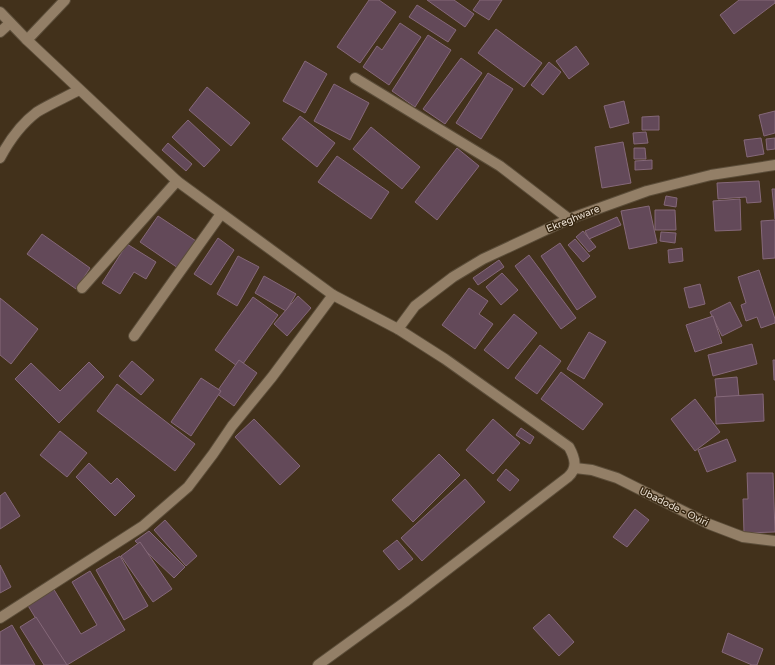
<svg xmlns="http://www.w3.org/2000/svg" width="775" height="665" viewBox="0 0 775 665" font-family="'Varela Round',sans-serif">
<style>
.building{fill:#634959;stroke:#856879}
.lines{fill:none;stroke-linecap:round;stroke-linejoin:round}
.minor-casing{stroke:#5b4d39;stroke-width:12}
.tertiary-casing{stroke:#5b4d39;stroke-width:12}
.minor{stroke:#937f67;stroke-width:10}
.tertiary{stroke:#937f67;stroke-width:10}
.labels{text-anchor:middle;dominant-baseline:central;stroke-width:3;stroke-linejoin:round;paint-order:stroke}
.street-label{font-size:10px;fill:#ebe0d3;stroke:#372711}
</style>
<rect width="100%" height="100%" fill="#42311b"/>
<g class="building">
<path d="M369,0H379L396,12L360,63L337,47Z"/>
<path d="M427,0H454L474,14L465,27Z"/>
<path d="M480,0H502L489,20L473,10Z"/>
<path d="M739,0H775V3L734,34L720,15Z"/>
<path d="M417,5L456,30L448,42L409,17Z"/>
<path d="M400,23L421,37L389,85L363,67L377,46L382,50Z"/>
<path d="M496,29L542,63L524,87L478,53Z"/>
<path d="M428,35L451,50L415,107L392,91Z"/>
<path d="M576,46L589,64L569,79L556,61Z"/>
<path d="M461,58L482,73L445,124L423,109Z"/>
<path d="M305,61L327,74L305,113L283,101Z"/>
<path d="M549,62L561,72L543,95L531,85Z"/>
<path d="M488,73L513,89L481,139L456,123Z"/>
<path d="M334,84L369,103L350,140L314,121Z"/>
<path d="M207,87L250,123L231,146L189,110Z"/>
<path d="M624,101L629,123L610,128L604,106Z"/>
<path d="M775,111V133L764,136L759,115Z"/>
<path d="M300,116L335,143L317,167L282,139Z"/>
<path d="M659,116V130H642V117Z"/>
<path d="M188,120L220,150L204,167L172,137Z"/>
<path d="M371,127L420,167L402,189L353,149Z"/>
<path d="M646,132L648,143L634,144L633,133Z"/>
<path d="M761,138L764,154L747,157L744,140Z"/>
<path d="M775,138V149L767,150L766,139Z"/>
<path d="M623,142L631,183L602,188L595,147Z"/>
<path d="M168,143L192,164L186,171L162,150Z"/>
<path d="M457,148L479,166L437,220L415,202Z"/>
<path d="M634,148H645L646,159H634Z"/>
<path d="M337,156L389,192L371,219L318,182Z"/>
<path d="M652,160V169L635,170V161Z"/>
<path d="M759,181L761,202L747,203L746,197L718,199L717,183Z"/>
<path d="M772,189H775V219Z"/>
<path d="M666,196L677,198L676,207L664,205Z"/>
<path d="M740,199L741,230L715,231L713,201Z"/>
<path d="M649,206L657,243L629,249L621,211Z"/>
<path d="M655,210H675L676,230H655Z"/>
<path d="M158,216L196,241L178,268L140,242Z"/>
<path d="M617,217L621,225L589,239L585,231Z"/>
<path d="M775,220V258L763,259L761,221Z"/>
<path d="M583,231L596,247L589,252L576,237Z"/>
<path d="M661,232L676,233L675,243L660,241Z"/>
<path d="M42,234L90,268L76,289L27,254Z"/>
<path d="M218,238L234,250L211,285L194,274Z"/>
<path d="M575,239L590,256L583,262L568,245Z"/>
<path d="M560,243L596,297L577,310L541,256Z"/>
<path d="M127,244L156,262L146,279L134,272L120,294L102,283Z"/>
<path d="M682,248L683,261L669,263L668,250Z"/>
<path d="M529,255L576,318L561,329L515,266Z"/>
<path d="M238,256L259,267L237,306L217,294Z"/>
<path d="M499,260L504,267L478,285L473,278Z"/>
<path d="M759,270L775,319V323L761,328L757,317L746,321L741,305L746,303L738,277Z"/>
<path d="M502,273L518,290L501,305L486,287Z"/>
<path d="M264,276L296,294L286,311L255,293Z"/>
<path d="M700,284L705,304L689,308L684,288Z"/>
<path d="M469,288L488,301L479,314L493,324L475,349L442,325Z"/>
<path d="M298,296L311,308L287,336L274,324Z"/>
<path d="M253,297L278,315L240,368L215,350Z"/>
<path d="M0,298L38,329L11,364L0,355Z"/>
<path d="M730,302L742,326L722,336L710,312Z"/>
<path d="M514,314L537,333L508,369L484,350Z"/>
<path d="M713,316L722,343L695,352L686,325Z"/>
<path d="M589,332L606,342L584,379L567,369Z"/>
<path d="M752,344L757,364L713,376L708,355Z"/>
<path d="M540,345L561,361L537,394L515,378Z"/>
<path d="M239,360L257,373L234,406L216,393Z"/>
<path d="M773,360H775V380H774Z"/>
<path d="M132,361L154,380L141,395L119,376Z"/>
<path d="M89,362L104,377L59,423L15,379L31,363L60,391Z"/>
<path d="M561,372L603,404L583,430L541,399Z"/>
<path d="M737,377L739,397L717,398L715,379Z"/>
<path d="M201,378L221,391L191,436L171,422Z"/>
<path d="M117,384L195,444L175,471L97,411Z"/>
<path d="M763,394L764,421L716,424L715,397Z"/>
<path d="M695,399L720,432L695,451L671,419Z"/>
<path d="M254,419L300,466L280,485L235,437Z"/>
<path d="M493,419L520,443L493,474L466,450Z"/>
<path d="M521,428L534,437L530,444L516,435Z"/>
<path d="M60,431L87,453L67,477L40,455Z"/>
<path d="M727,439L736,461L707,472L698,450Z"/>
<path d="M439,454L460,475L413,522L392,500Z"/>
<path d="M89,463L111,484L117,478L135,496L115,516L76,477Z"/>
<path d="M506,469L519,480L510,491L497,480Z"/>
<path d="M747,473H773L775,532L744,533L743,499H748Z"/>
<path d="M465,479L485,502L422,561L401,538Z"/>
<path d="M5,492L20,516L0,529V496Z"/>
<path d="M635,509L649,520L627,547L613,537Z"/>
<path d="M165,520L197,556L186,566L154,530Z"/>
<path d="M149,531L185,567L174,578L135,541Z"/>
<path d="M397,540L413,559L399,570L383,551Z"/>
<path d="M140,542L172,589L153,602L121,556Z"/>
<path d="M120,556L148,606L124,620L96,570Z"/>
<path d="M0,565L11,587L0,593Z"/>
<path d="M90,571L125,630L67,665H64L27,604L53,588L81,634L97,625L72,582Z"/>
<path d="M549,614L574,642L559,656L533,628Z"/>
<path d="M36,617L67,665H44L20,627Z"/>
<path d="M12,625L35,665H0V632Z"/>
<path d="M728,633L763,649L757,665H752L722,652Z"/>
</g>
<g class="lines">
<defs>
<g id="minor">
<path d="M0,32L10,23"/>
<path d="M27,40L65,0"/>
<path d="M355,78L500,166L569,219"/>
<path d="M0,158C9,141 21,124 37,112C50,104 66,97 79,90"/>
<path d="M82,288L177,181"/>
<path d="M134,336L221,214"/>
<path d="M575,468L592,470L617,478L709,524L743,537L775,541"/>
<path d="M0,618L143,526L188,487L213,454L232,426L272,377L333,295"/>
</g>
<g id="tertiary">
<path d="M0,12L27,40L177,181L333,295L398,329L445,359L569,447C575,458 578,468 568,477L405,602L318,665"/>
<path d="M398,329L415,306L453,277L483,259L569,219L647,191L711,175L775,165"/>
</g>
</defs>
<use href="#minor" class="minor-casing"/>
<use href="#tertiary" class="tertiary-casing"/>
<use href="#minor" class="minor"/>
<use href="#tertiary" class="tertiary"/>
</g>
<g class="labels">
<g class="street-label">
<text transform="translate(573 219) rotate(-22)">Ekreghware</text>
<text transform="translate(674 507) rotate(26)">Ubadode - Oviri</text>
</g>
</g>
</svg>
